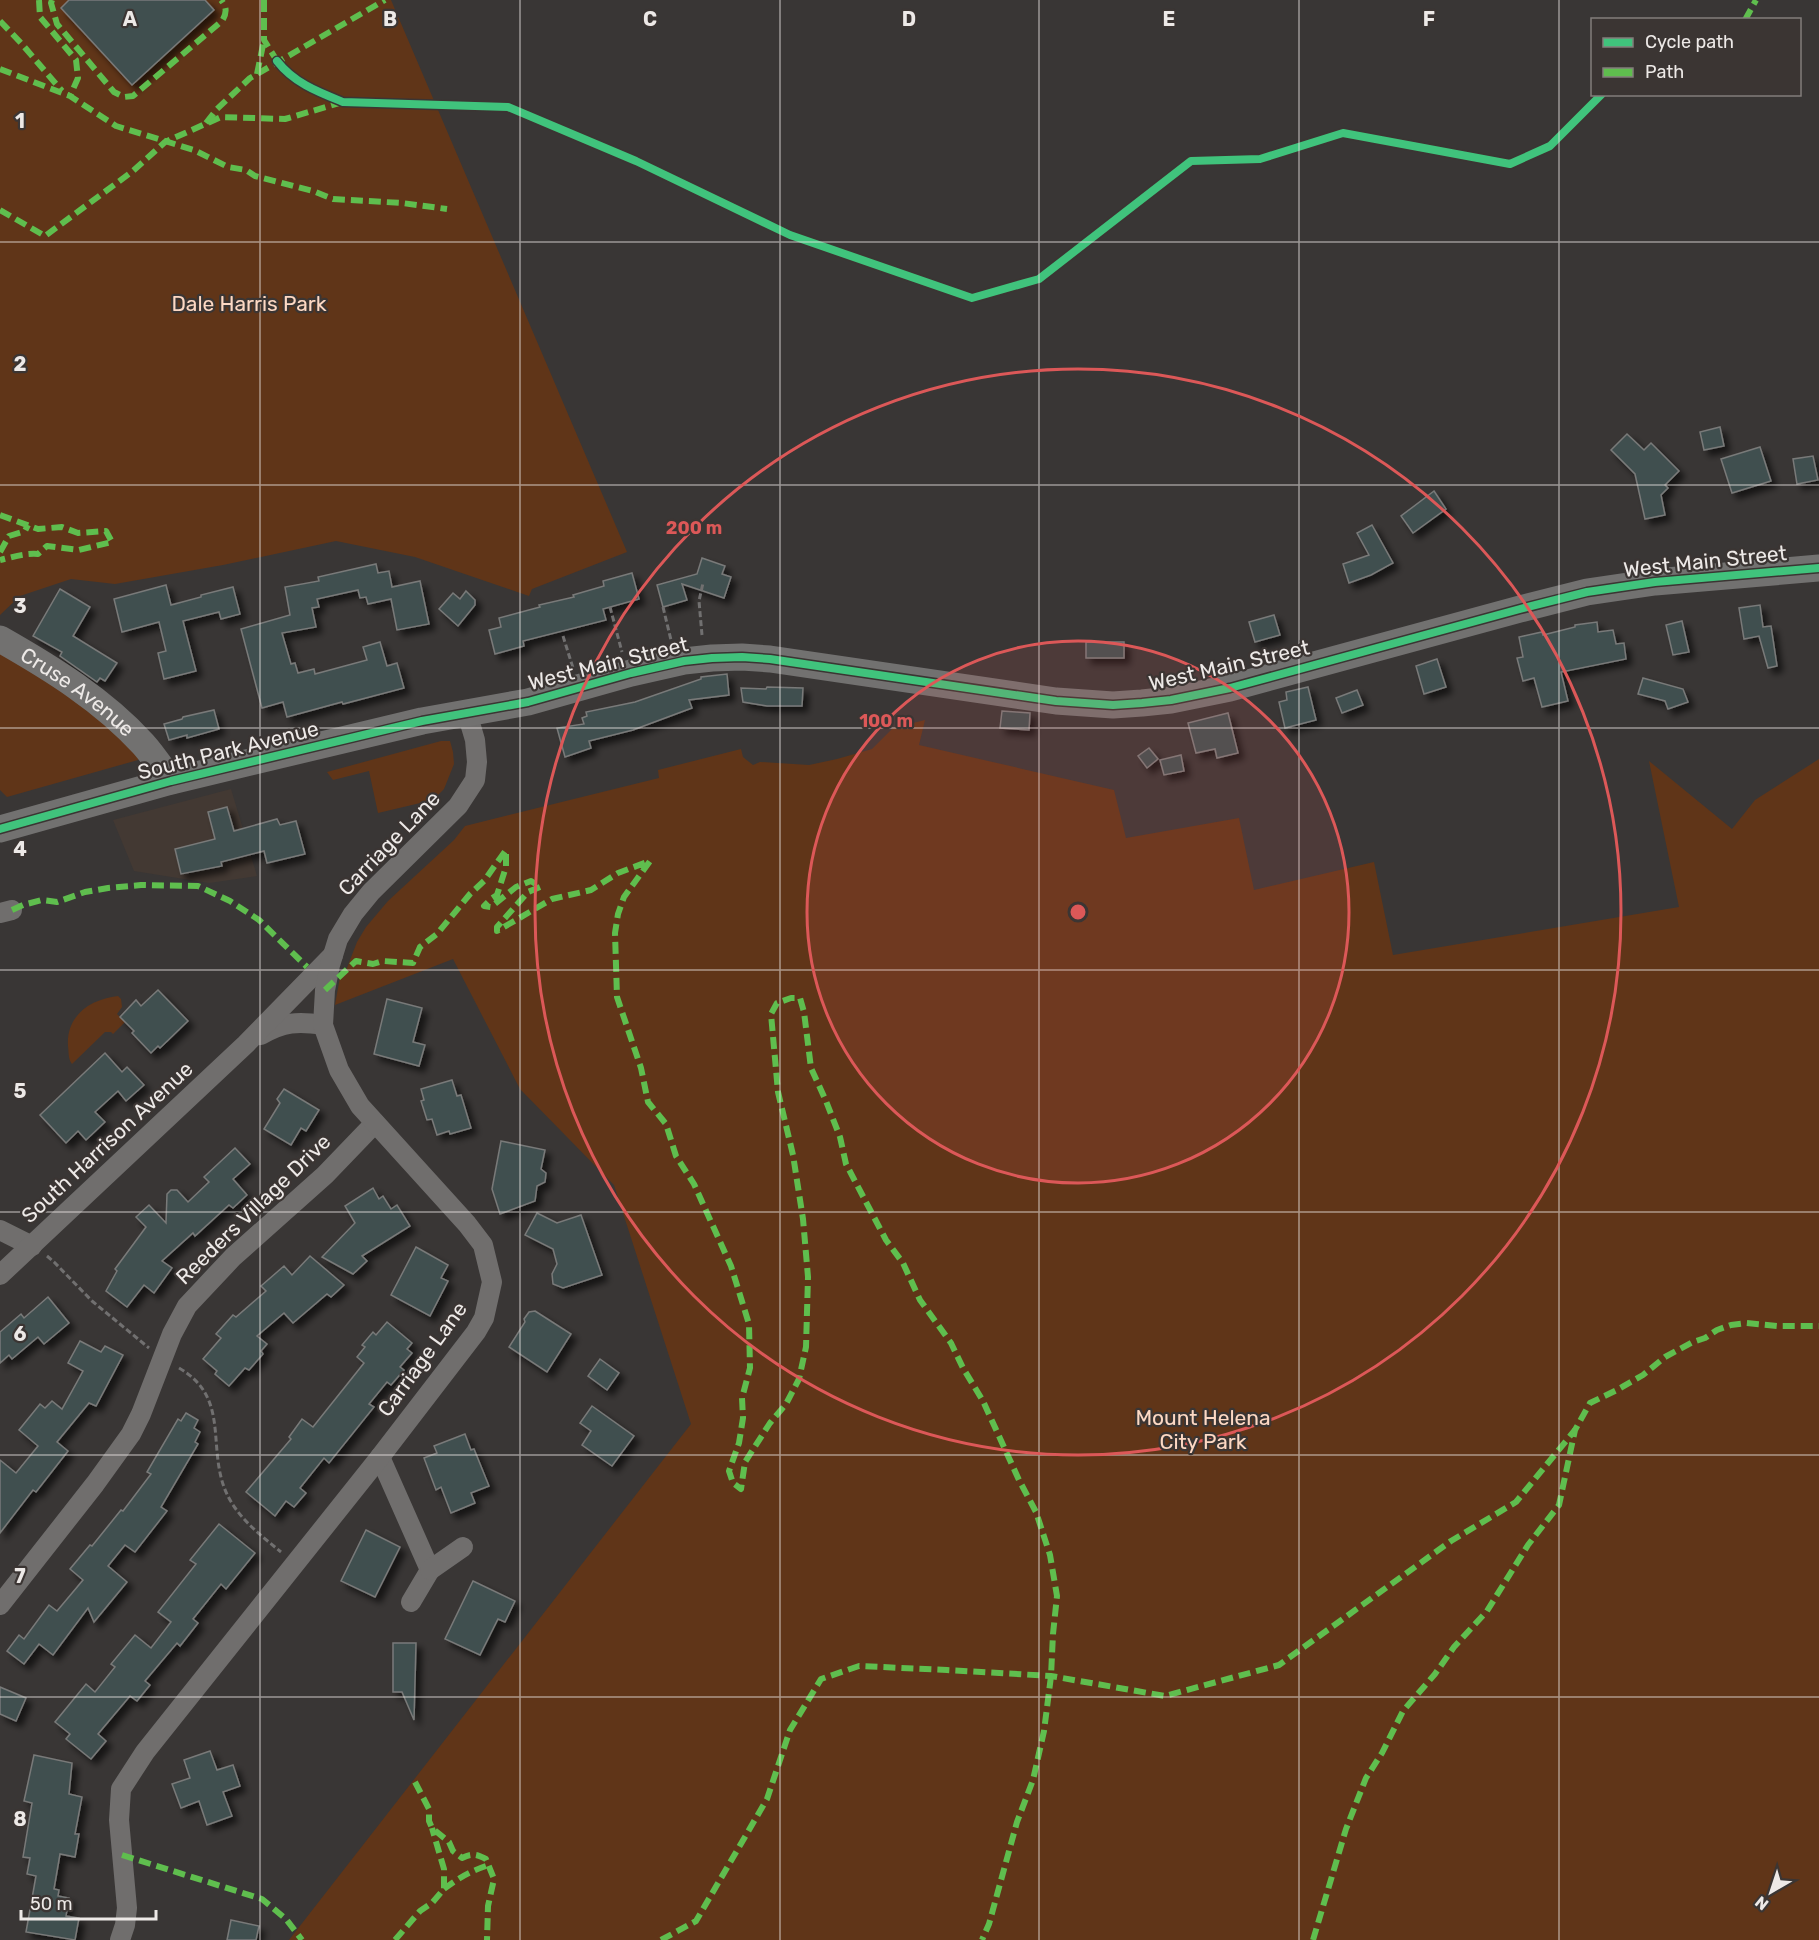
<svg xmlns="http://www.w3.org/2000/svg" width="1819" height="1940" viewBox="0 0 1819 1940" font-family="Rubik,sans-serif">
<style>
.built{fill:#433933}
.green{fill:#603518}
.building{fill:#414f50;stroke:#797a79;stroke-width:1.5;filter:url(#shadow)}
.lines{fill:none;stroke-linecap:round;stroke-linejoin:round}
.path{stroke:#717070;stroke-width:3;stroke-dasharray:6 3;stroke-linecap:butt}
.street{stroke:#706e6d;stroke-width:20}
.secondary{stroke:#727170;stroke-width:27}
.quiet{stroke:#5fbe4e;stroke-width:6;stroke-dasharray:12 6;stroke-linecap:butt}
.cycleway-casing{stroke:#3b3533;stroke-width:11}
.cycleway{stroke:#40c37c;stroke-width:8}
.grid{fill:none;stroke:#ede9e7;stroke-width:1.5;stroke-opacity:0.55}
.ring{fill:none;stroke:#dc5858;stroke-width:3}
.labels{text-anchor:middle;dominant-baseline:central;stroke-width:4.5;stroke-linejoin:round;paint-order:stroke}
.park-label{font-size:21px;fill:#fdd8c3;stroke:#3b3533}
.street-label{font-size:21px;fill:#ede9e7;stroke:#3b3533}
.grid-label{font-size:20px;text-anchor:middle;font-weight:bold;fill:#ede9e7;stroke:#3b3533;stroke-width:4.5;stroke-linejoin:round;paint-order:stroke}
.centre{fill:#dc5858;stroke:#3b3533;stroke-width:3}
.ring-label{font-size:18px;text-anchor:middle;font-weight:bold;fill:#dc5858;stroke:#3b3533;stroke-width:4.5;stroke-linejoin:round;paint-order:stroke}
</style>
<defs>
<filter id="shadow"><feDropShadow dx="5.5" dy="5.5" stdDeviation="3" flood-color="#0009"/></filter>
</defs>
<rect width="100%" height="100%" fill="#393635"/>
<path class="built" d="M231,789L257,876L209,883L134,871L113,820Z"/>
<g class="green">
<path d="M0,0H391L627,552L532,589L529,596L415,557L336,541L223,565L115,584L71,579L20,596L0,615Z"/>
<path d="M0,647L38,669L138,749V760L7,797L0,790Z"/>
<path d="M925,720L919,745L1114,790L1126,838L1239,818L1254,890L1374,862L1393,955L1679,907L1649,761L1732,829L1755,800L1819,759V1940H289L691,1424L614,1185L520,1089L453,959L335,1005L340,977L345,973L357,942L366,927L388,901L454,840L465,826L659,778L658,770L741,749L743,757L753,765L760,762L809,765L837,759L872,749L893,728Z"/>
<path d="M441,741H450L453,752L454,764L444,789L433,800L378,813L369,771L333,780L327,772Z"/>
<path d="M118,996L121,999L122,1007L117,1014L125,1022L113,1034L111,1032H105L72,1064C68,1059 69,1053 68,1046C66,1015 91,999 118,996Z"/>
</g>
<g class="building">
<path d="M69,0H205L214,10L132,85L61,8Z"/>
<path d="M1720,427L1724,446L1704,450L1700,432Z"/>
<path d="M1627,434L1644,450L1651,443L1679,471L1665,485L1668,488L1661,495L1665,515L1645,519L1635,474L1611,450Z"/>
<path d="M1760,447L1771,481L1732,493L1721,459Z"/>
<path d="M1813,456L1818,480L1797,484L1793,459Z"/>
<path d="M1434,491L1446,509L1413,533L1401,516Z"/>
<path d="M1372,525L1393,563L1371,575L1349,583L1343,564L1369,555L1357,533Z"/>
<path d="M702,558L725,566L722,574L731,577L724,598L682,584L687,600L663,607L657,585L697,574Z"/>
<path d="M376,564L378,573L389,571L392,587L420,581L429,624L397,630L391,599L368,604L366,597L360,598L358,590L317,599L319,607L312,608L316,627L282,633L291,664L295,663L298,673L314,669L315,674L367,660L363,647L380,642L387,666L397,663L404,688L343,704L342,702L287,717L283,702L262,708L241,629L290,615L285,587L319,581L318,577Z"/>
<path d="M632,573L639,599L603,609L606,620L523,641L524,646L495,654L489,630L501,627L499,618L540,607L539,605L574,597L573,595L604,586L603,581Z"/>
<path d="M166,585L171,605L201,597V595L233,587L240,614L221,619L219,612L183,621L196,671L164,679L158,653L166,651L159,622L122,632L114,599Z"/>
<path d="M60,589L90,607L73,636L117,663L105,681L100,678L97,682L60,656L62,652L33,636Z"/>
<path d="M466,591L475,600V605L458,626L439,609L453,593L460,599Z"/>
<path d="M1760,605L1763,627L1771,626L1777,666L1768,668L1759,636L1744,639L1739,608Z"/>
<path d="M1274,615L1280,635L1255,642L1249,622Z"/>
<path d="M1682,621L1689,652L1673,655L1666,625Z"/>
<path d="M1597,622L1598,632L1613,630L1616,644L1624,643L1626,659L1561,672L1568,701L1542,707L1534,678L1523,681L1517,658L1523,657L1519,637L1542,632L1543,635L1575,627V625Z"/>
<rect x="1086" y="642" width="38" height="16"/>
<path d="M1437,659L1446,687L1424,694L1416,666Z"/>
<path d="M727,674L729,695L689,700L692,708L633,730L589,741L591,748L565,757L557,728L584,724L582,718L587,716L586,712L635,702L701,679V677Z"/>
<path d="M1643,678L1683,689L1688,702L1668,709L1665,701L1638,694Z"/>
<path d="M767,687L803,688L802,706H767L743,702L741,688L766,689Z"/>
<path d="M1308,687L1316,720L1285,728L1279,702L1287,700L1286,692Z"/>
<path d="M1357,690L1363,705L1342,713L1336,698Z"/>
<path d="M214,710L219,729L187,738V735L169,740L164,724L182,719L183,717Z"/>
<path d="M1002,711L1030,713L1029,730L1000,728Z"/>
<path d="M1228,713L1238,753L1217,758L1215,749L1196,753L1188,723Z"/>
<path d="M1149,748L1158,759L1147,768L1138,756Z"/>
<path d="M1181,755L1184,771L1164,775L1160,760Z"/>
<path d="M227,807L234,831L277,819L280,825L296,821L305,854L267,863L264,851L221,862L222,866L181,874L175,849L215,839L208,812Z"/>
<path d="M158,990L188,1021L160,1048L158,1046L151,1053L132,1033L134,1031L120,1017L136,1000L141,1006Z"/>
<path d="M387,999L422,1008L413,1042L425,1045L419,1066L374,1054Z"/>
<path d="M105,1053L122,1072L127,1067L144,1085L126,1101L118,1091L95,1112L105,1122L86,1140L78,1131L66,1143L40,1115Z"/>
<path d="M452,1080L457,1096L461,1095L471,1128L450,1134L449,1131L437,1135L432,1119L427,1120L421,1101L424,1100L421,1089Z"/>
<path d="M284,1089L319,1110L306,1131L301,1128L291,1145L264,1129L280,1103L277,1099Z"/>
<path d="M501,1141L545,1150L541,1169L546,1173L545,1182L537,1186L535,1201L500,1214L492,1189Z"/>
<path d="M235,1148L250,1164L233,1179L247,1195L233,1208L229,1205L195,1236L193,1233L162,1261L172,1268L154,1293L144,1285L127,1307L106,1291L117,1271L115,1269L146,1227L136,1217L149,1205L166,1223L167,1194L171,1190H177L188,1202L209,1182L204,1177Z"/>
<path d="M373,1188L379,1199L383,1196L391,1209L397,1205L410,1226L362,1256L367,1261L353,1274L322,1257L355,1223L345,1206Z"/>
<path d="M537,1213L557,1223L581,1215L602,1275L563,1288L553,1284L552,1274L557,1264L553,1249L525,1235Z"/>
<path d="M416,1247L448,1265L441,1278L448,1281L430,1316L391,1295Z"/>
<path d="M310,1256L344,1285L331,1297L327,1294L293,1323L284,1313L257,1336L267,1344L261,1351L263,1354L249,1370L245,1368L229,1386L215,1374L217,1371L203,1359L221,1338L216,1334L233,1315L236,1317L266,1291L261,1286L284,1266L292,1275Z"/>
<path d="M48,1297L69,1323L44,1344L38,1337L12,1359L9,1355L0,1363V1332L21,1314L24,1318Z"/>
<path d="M535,1311L571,1334L547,1372L509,1347L525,1322L524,1319L529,1312Z"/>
<path d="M387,1322L412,1343L407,1349L412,1353L400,1367L404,1370L391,1385L387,1382L369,1404L374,1407L329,1463L324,1458L300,1488L306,1493L294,1507L286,1501L275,1516L246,1492L291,1439L289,1437L302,1419L313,1427L364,1363L357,1357L365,1347L362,1345L373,1332L376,1335Z"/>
<path d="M80,1341L101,1352L105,1346L123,1355L96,1406L89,1403L57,1442L68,1451L36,1492L33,1490L0,1533V1460L16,1473L38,1446L19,1430L40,1404L45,1408L52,1401L62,1409L83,1371L68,1363Z"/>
<path d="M600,1359L619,1373L607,1390L588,1376Z"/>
<path d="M592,1406L634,1436L612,1466L582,1445L591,1431L580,1423Z"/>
<path d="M186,1413L198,1420L194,1428L200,1432L195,1442L198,1444L161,1507L167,1511L135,1552L125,1545L108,1566L127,1582L94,1622L88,1608L53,1655L39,1644L24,1664L7,1651L19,1635L24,1639L49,1605L57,1611L83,1580L70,1569L90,1545L92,1546L121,1510L123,1511L151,1474L147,1472L178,1419L181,1421Z"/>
<path d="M465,1434L471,1450L474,1449L489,1486L471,1493L475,1503L451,1513L441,1487L436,1490L424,1458L437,1453L434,1446Z"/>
<path d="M219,1524L255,1553L226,1589L221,1584L193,1619L198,1623L180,1646L177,1643L145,1681L150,1685L137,1701L130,1696L98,1734L106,1741L91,1759L66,1739L70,1734L55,1722L86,1684L95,1692L115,1667L111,1664L135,1635L151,1648L171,1622L158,1612L196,1564L190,1560Z"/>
<path d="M366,1530L400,1547L375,1597L341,1581Z"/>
<path d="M473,1581L515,1601L505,1622L498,1619L480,1655L445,1639Z"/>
<path d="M393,1643H416L414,1720L402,1692H393Z"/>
<path d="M0,1687L26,1698L16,1721L0,1714Z"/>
<path d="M210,1751L217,1770L233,1765L240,1786L223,1792L232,1816L207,1825L199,1801L181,1808L172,1784L190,1778L184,1760Z"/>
<path d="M34,1755L72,1763L69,1794L82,1797L75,1834H79L75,1857L60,1854L54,1889L59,1890L58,1896L69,1898L66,1916L79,1918L75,1940L26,1932L36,1876L27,1874L30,1858L23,1857L32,1803L24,1801Z"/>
<path d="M231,1920L259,1926L256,1940H227Z"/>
</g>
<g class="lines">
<g class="path">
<path d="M610,607L622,652"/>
<path d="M663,607L671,640"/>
<path d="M702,635L699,601L703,583"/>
<path d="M563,636L573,668"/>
<path d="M47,1256L54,1262L92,1301L149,1348"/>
<path d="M179,1368C229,1397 208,1443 224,1487C234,1515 259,1534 281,1552"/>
</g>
<g class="street">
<path d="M0,913L12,910"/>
<path d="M261,1035C283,1022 298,1021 323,1025"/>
<path d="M0,1230L32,1246"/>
<path d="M0,1275L246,1044L333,955"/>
<path d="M380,1457L430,1570L411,1602"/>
<path d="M430,1570L463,1547"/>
<path d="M0,1605L95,1484L131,1434L141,1414L172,1334L187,1306L233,1257L325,1175L375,1123"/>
<path d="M120,1940L125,1925L127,1908L119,1820L121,1789L145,1752L380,1457L476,1332L484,1318L492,1282L483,1245L467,1224L360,1106L339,1070L323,1025L325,990L330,965L338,939L353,914L371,892L458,806L475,780L477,762L475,740L467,713"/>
</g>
<g class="secondary">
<path id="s1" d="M0,639C51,668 103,700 143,744C153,755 162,769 171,781"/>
<path d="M0,829L171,781L422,721L528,702L631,673L684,661L712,658L742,657L770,659L1056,701L1113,705L1142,703L1171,700L1230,688L1520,609L1587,592L1655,582L1819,568"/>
</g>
<g class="quiet">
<path d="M39,0L40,17L76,60L78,78L70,96"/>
<path d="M52,0L51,3L57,24L114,92L124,97L133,96L222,21C227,13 227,7 221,0"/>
<path d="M264,0V40L279,64"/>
<path d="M1745,20L1756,0"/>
<path d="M0,21L21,43L62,91"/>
<path d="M0,69L70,96L116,126L194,150L228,167L246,170L255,176L313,191L333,199L402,203L447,209"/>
<path d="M257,74L264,40"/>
<path d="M206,123L217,109L250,78L385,0"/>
<path d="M0,210L45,236L133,171L165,142L221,117L285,119L343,102"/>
<path d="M0,515L38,529L62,527L78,533L106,531L112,542L79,550L47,546L38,554C25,553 13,557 0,560"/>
<path d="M0,552L9,536L25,531L28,525"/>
<path d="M540,887L528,892L497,927V931L552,899L591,890L618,873L650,861L624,897L618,914L615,933L617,997L641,1068L648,1102L666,1124L676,1156L694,1184L731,1266L749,1324L750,1368L742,1398L743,1418L739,1443L729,1471L733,1483L741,1489L745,1462L770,1423L786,1404L799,1379L806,1347L808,1277L803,1219L793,1155L778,1092L771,1014L777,1003L791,998H800L804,1012L811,1068L826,1101L840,1137L846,1164L886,1240L903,1263L920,1300L951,1343L963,1368L983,1401L1019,1480L1036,1512L1050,1555L1057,1596L1053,1634L1051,1676L1044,1731L1033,1780L1017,1822L989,1924L982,1940"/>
<path d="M12,910L23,905L42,900L57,902L85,892L108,888L141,885L198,886L230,901L259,920L307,967"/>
<path d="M325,990L356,961L373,964L383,961L413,963L420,947L437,934L470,894L484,881L506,850V867L497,895L491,899L484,906L491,907L516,887L531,881L540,887"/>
<path d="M415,1782L429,1809V1821L432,1828L449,1842L453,1851L462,1858C472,1853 476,1854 486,1859L494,1879L488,1906L487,1940"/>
<path d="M122,1855L262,1899L286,1919L302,1940"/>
<path d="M444,1889C458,1878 473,1870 489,1865"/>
<path d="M395,1940L420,1911L432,1903L444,1889V1869L432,1828"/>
<path d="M661,1940L696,1921L767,1799L790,1730L821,1679L859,1666L947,1670L1051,1676L1165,1696L1279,1665L1451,1541L1516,1502L1575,1430"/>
<path d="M1313,1940L1346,1829L1366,1778L1382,1753L1403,1711L1435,1674L1454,1647L1487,1611L1528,1545L1559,1505L1575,1430L1590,1403L1617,1390L1643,1375L1665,1357L1693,1342L1705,1338L1717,1330L1731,1325L1746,1323L1777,1326H1819"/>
</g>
<defs>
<g id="cycleway">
<path d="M277,61C294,83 318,92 343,102L508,107L636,161L790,235L972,298L1039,279L1191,161L1260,159L1343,133L1510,164L1550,146L1602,94"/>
<path d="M0,829L171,781L422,721L528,702L631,673L684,661L712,658L742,657L770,659L1056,701L1113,705L1142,703L1171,700L1230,688L1520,609L1587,592L1655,582L1819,568"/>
</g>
</defs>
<use href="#cycleway" class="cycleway-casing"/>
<use href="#cycleway" class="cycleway"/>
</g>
<path class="grid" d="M260,0V1940M520,0V1940M780,0V1940M1039,0V1940M1299,0V1940M1559,0V1940M0,242H1819M0,485H1819M0,728H1819M0,970H1819M0,1212H1819M0,1455H1819M0,1697H1819"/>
<circle cx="1078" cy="912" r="271" fill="#dc5858" fill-opacity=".12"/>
<g class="ring">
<circle cx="1078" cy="912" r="271"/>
<circle cx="1078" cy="912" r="543"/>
</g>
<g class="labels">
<g class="park-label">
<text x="249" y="303">Dale Harris Park</text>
<text x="1203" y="1417">Mount Helena<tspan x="1203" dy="24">City Park</tspan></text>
</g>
<g class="street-label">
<text transform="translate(1705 561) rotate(-6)">West Main Street</text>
<text transform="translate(608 663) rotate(-14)">West Main Street</text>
<text transform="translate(1229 665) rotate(-13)">West Main Street</text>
<text stroke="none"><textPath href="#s1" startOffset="94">Cruse Avenue</textPath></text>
<text transform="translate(228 750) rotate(-14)">South Park Avenue</text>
<text transform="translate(389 843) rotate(-46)">Carriage Lane</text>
<text transform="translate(107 1142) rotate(-43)">South Harrison Avenue</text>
<text transform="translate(253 1209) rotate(-44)">Reeders Village Drive</text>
<text transform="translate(422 1359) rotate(-54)">Carriage Lane</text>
</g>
</g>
<g class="grid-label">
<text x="130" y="26">A</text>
<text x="390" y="26">B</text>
<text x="650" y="26">C</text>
<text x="909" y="26">D</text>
<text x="1169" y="26">E</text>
<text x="1429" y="26">F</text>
<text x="20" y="128">1</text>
<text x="20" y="371">2</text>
<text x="20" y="613">3</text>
<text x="20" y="856">4</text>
<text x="20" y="1098">5</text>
<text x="20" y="1341">6</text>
<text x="20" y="1583">7</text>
<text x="20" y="1826">8</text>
</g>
<circle cx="1078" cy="912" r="9" class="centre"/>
<g class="ring-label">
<text x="694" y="534">200 m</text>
<text x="886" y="727">100 m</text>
</g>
<rect x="1591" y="18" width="210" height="78" fill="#3b3533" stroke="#827d7b" stroke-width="1.5"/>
<rect x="1603" y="38" width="30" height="9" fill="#40c37c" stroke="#827d7b" stroke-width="1.5"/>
<text x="1645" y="48" font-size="18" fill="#ede9e7">Cycle path</text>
<rect x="1603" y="68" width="30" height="9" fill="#5fbe4e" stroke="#827d7b" stroke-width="1.5"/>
<text x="1645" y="78" font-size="18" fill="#ede9e7">Path</text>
<g transform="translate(1771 1892) rotate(219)" stroke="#3b3533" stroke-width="4.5" paint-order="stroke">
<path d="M0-4.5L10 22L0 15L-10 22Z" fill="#ede9e7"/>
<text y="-9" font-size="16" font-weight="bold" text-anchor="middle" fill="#ede9e7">N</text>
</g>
<path d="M21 1910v9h135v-9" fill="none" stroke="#ede9e7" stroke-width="3"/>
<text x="30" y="1910" font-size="18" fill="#ede9e7" stroke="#3b3533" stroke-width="4.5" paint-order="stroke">50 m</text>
</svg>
